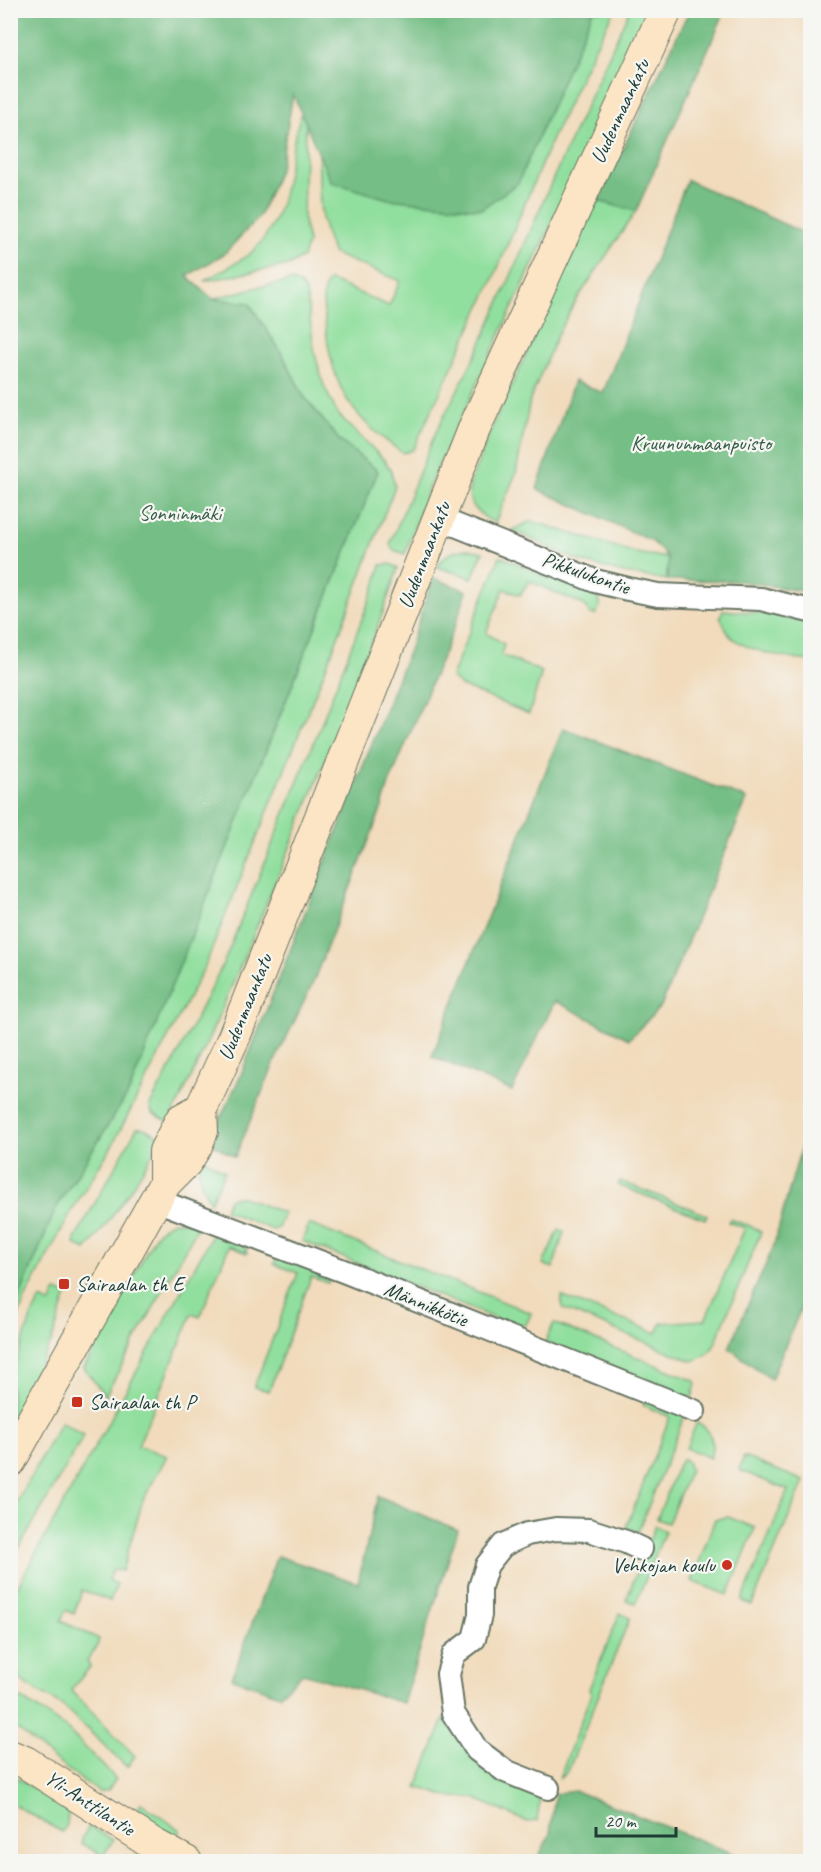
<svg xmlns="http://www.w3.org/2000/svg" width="821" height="1872" viewBox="0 0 821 1872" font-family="Caveat,sans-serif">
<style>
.green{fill:#91df9e;stroke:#588e69;stroke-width:1.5}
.forest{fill:#74be85;stroke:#4a7e5c;stroke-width:1.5}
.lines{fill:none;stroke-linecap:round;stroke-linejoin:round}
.street-casing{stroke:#687464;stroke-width:26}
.secondary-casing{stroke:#687464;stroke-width:34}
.street{stroke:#fff;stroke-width:22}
.secondary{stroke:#fce5c4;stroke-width:32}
.poi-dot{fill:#c8321e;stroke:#f6f6f2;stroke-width:2}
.labels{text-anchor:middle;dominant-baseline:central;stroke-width:4.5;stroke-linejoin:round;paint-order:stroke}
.street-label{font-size:21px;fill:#1f3d34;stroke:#f6f6f2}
.park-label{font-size:21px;fill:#365d49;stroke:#f6f6f2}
.poi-label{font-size:21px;fill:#1f3d34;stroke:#f6f6f2;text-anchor:start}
</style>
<rect width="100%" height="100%" fill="#f6f6f2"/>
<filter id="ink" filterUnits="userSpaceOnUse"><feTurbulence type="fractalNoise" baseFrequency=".0167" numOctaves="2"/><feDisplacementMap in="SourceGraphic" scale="12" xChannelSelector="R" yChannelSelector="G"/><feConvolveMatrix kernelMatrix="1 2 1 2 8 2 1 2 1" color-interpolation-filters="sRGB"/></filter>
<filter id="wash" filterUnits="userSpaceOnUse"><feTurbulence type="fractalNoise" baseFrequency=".008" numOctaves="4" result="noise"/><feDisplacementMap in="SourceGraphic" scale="24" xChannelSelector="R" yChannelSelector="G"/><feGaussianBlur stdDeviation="1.35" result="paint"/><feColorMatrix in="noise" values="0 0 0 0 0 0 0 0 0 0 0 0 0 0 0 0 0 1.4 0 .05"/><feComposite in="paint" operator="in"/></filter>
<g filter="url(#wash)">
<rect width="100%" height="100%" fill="#f1dbbc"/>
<g class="green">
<path d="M593,11H614L592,53L552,139L492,282L413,450L403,453C349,416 332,388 325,322C324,309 320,293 328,281L334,282L389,306L400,281L334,254C317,222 319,188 319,153L331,182Z"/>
<path d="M629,11H648L606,108L429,486L405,554L393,550L390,544L435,434L478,350L504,292L552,181Z"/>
<path d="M302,112L306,122L303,216L308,243L303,257L290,265L204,281C217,273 247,259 256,248C293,207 284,160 302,112Z"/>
<path d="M598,201L636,211L576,301L557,335L530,400L516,473L495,523L484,517L473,506L469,495L470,483L492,427Z"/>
<path d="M291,281L300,284L306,292L315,354L324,386L337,413L385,461L390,469L395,486L333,650L205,966L112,1146L72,1210L25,1299L11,1336V1318L56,1208L129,1092L378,471L340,441L303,395L281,352L249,303L213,299L254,288Z"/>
<path d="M531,521L636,553L668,558L667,580L623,573L579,561L512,530Z"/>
<path d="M469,549L483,552L472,578L437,567C444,553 455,550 469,549Z"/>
<path d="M500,556L552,579L597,596L600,606L595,615L591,614L584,605L529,581L520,595L504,589L486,633L504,644L501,655L542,672L529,714L461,686L451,677Z"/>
<path d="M390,564L398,568C366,664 326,758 288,852C250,942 214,1034 169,1122L152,1113L150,1105L176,1058L224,962L320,727L376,583L381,565Z"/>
<path d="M723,610L780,615L810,623V661C789,659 749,652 731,637C726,633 723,622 720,616Z"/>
<path d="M137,1128H144L162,1137C138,1180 117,1212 86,1250L75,1244V1239Z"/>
<path d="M201,1157L225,1171L210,1202C201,1185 196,1176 201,1157Z"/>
<path d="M620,1181L707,1215L705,1219L618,1185Z"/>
<path d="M234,1197H242L284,1213L278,1228L273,1230L224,1210L229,1199Z"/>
<path d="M730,1219L750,1226L761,1232L714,1346C708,1355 703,1358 692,1361L564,1309L561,1301V1296L657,1333L661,1323L705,1320L745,1228L728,1222Z"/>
<path d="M174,1221L188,1222L198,1226L105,1396L84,1368L156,1234L166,1225Z"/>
<path d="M309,1224L531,1313C528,1322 526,1327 516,1327L302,1241Z"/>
<path d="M559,1230L564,1232L553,1268L543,1264Z"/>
<path d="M214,1232C225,1236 246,1238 247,1253L229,1246L200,1317L192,1314L138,1446L167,1456L143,1500L122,1571L113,1569L109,1580L117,1584L110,1601L82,1590L74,1614L66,1610L61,1621L99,1639L97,1647L87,1660L90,1667L71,1690L135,1756L127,1767L63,1706L25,1684L15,1673L11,1661L10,1600Z"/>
<path d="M280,1258L330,1277L328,1283L311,1277L269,1391L254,1387L298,1273L274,1264L276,1259Z"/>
<path d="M56,1291L67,1295L52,1340L11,1420V1376L32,1315L41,1299L50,1304Z"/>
<path d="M554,1323L695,1381L696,1384L692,1398L690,1399L545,1342Z"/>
<path d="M646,1401L685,1415L638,1532L626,1527L670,1417L643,1405Z"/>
<path d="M61,1422L84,1435L11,1562V1513Z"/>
<path d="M697,1422C712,1430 715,1442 710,1458L686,1448Z"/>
<path d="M744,1457L804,1481L752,1605L742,1601L788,1490L739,1470Z"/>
<path d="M683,1459L687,1461L690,1470L668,1523L657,1519L678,1465Z"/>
<path d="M728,1517L755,1528L728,1595L692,1581L715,1519Z"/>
<path d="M655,1526L665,1531L636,1603L626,1600Z"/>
<path d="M620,1613L630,1618L568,1771L559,1779L591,1694L589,1689Z"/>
<path d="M10,1692L45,1713L68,1730L116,1779L108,1790L99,1792L57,1762L11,1724Z"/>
<path d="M445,1717L541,1792L537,1821L527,1822L474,1798L448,1797L417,1787Z"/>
<path d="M11,1774L68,1812L67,1825L62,1832L11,1803Z"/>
<path d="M141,1803L180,1830L176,1838L136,1816L135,1811Z"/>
<path d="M89,1826L113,1840L103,1856L82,1844V1839Z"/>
</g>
<g class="forest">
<path d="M11,10L593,11L518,183L481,209L388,199L331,182L293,94L280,168L259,217L224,254L187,276L213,299L249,303L281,352L303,395L340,441L378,471L129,1092L56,1208L11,1318Z"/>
<path d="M689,11H725L636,211L598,201Z"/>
<path d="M687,180L810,236V592L740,581L667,580L668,558L652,541L537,489L574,381L603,393Z"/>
<path d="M433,578L467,591L454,628L389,784L382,807L312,985L275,1061L235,1157L209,1142L240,1077L409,650Z"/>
<path d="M563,728L747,799L661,1006L629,1039L555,1001L512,1091L432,1056Z"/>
<path d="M810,1116V1287L771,1379L729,1348L773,1248Z"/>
<path d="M378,1496L458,1530L403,1703L303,1673L279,1695L232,1678L277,1556L358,1583Z"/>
<path d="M575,1791L752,1861L536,1862L550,1834L555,1794Z"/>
</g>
</g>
<g filter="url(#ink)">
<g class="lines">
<defs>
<g id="street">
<path d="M438,518L595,581L628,589L658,595L761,599L810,611"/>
<path d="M156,1200L346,1272L694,1411"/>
<path d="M548,1788L505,1771L477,1750L453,1713L448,1674L454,1654L474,1639L480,1615V1587L487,1565L503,1545L527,1534L556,1529L589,1530L626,1542L641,1549"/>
</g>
<g id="secondary">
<path d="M165,1183V1151L181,1120L201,1109"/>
<path d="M10,1461L165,1183L186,1162L196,1146L202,1131L201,1109L234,1037L474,429L666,10"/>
<path d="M10,1756L25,1762L153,1844L186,1862"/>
</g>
</defs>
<use href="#street" class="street-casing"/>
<use href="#secondary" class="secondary-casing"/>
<use href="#street" class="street"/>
<use href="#secondary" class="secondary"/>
</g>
</g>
<g class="poi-dot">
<rect x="58" y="1278" width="12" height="12" rx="3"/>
<rect x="71" y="1396" width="12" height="12" rx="3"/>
<circle cx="727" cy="1565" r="6"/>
</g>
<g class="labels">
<g class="street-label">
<text transform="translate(620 111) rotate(-65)">Uudenmaankatu</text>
<text transform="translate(424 555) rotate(-69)">Uudenmaankatu</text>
<text transform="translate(586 573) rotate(19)">Pikkulukontie</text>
<text transform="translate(245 1007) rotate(-68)">Uudenmaankatu</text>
<text transform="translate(426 1304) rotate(22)">Männikkötie</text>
<text transform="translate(90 1803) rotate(33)">Yli-Anttilantie</text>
</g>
<g class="park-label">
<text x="701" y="443">Kruununmaanpuisto</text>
<text x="180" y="513">Sonninmäki</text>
</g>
<g class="poi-label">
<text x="76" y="1284">Sairaalan th E</text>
<text x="89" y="1402">Sairaalan th P</text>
<text x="715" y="1565" text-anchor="end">Vehkojan koulu</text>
</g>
</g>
<rect width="821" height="1872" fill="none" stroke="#f6f6f2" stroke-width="36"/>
<path d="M596 1827v9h80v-9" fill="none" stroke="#1f3d34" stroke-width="3"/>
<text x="605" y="1827" font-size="18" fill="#1f3d34" stroke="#f6f6f2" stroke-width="4.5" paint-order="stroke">20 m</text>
</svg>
